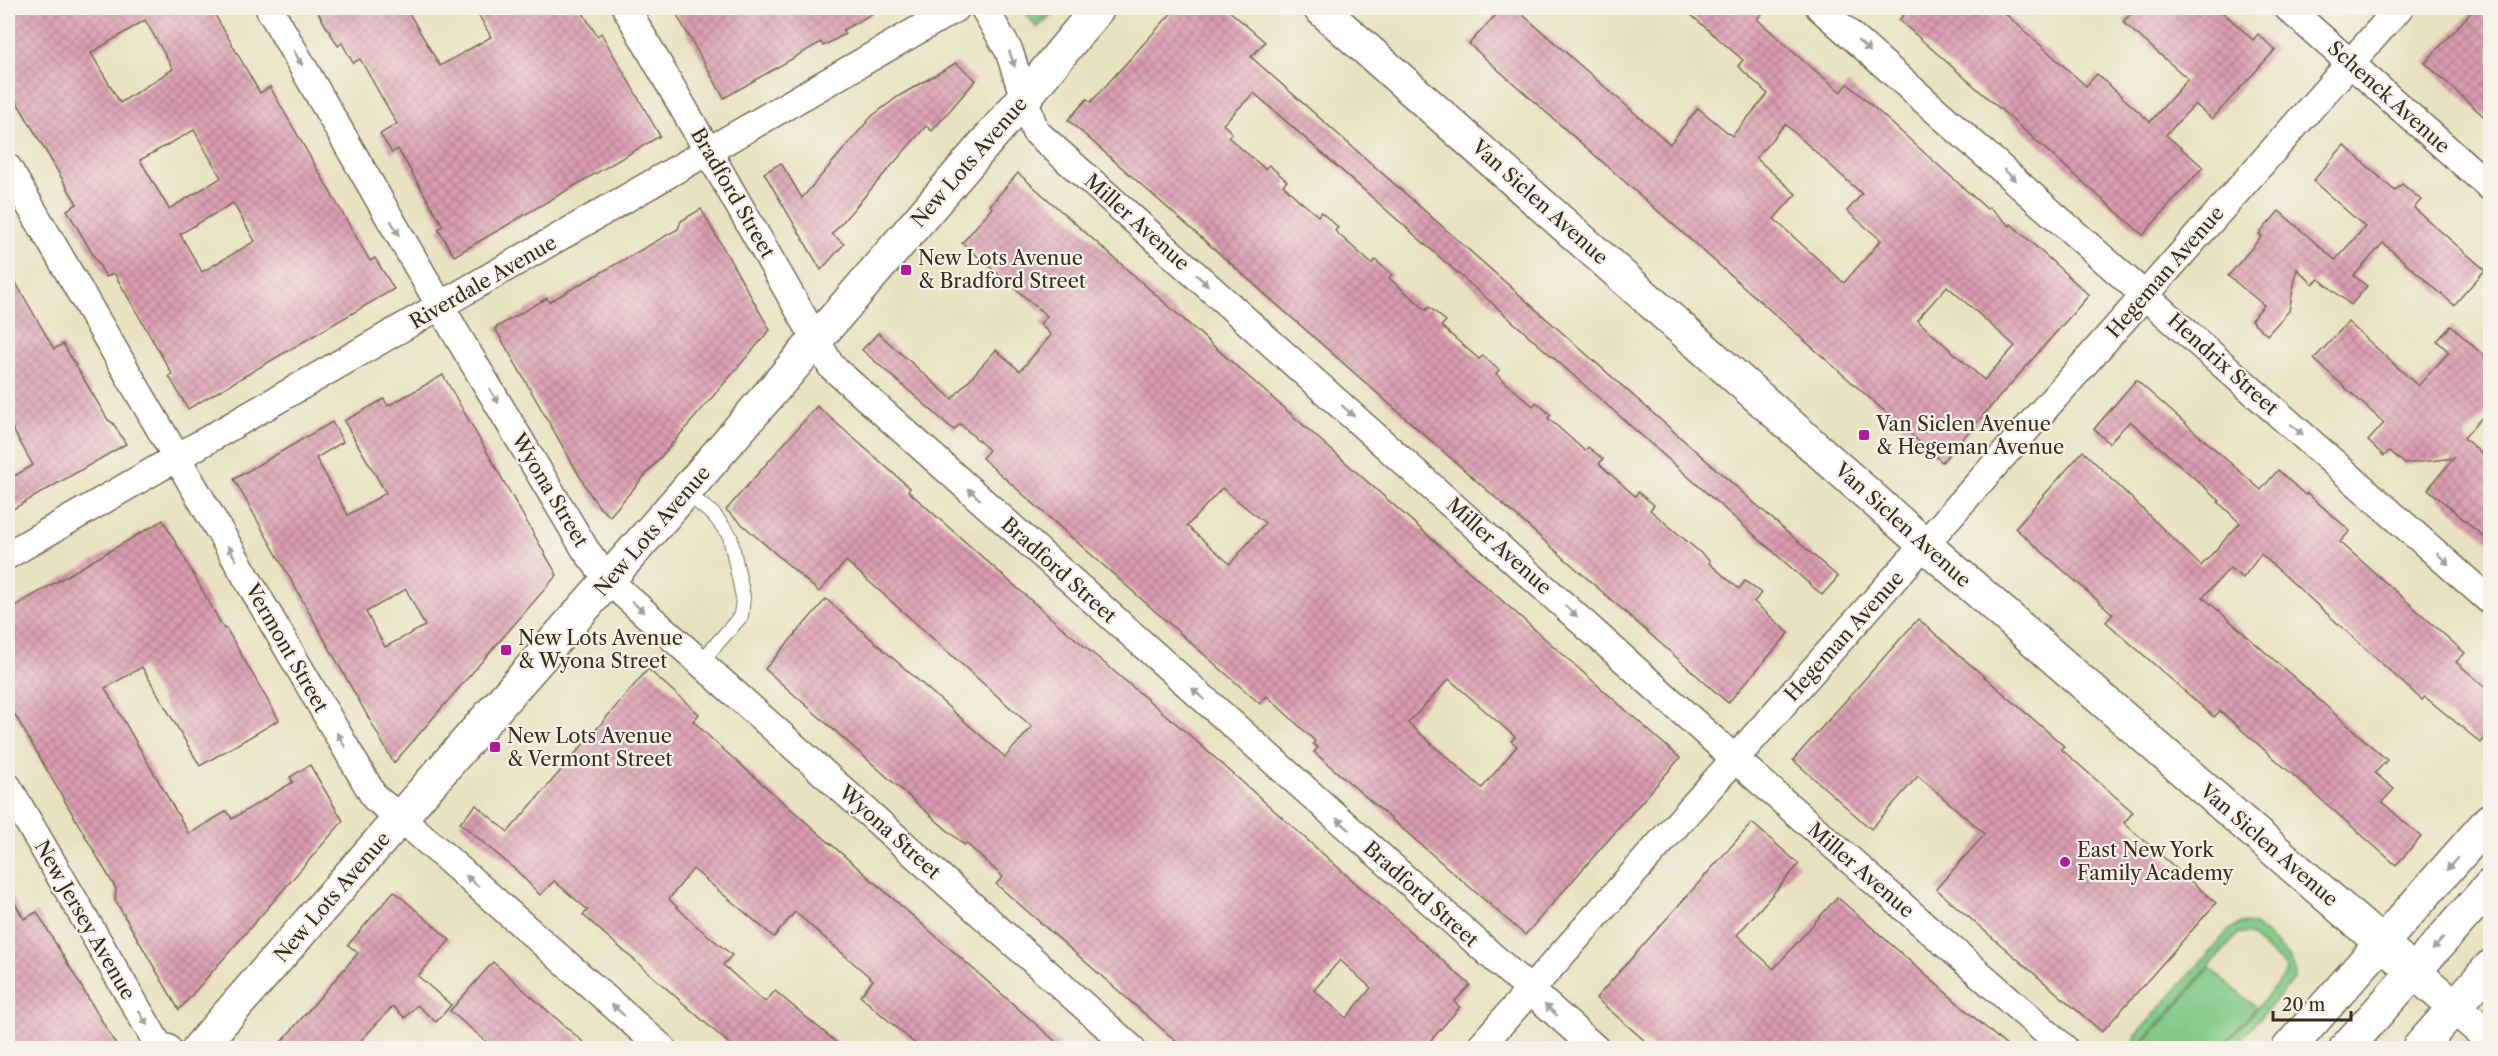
<svg xmlns="http://www.w3.org/2000/svg" width="2498" height="1056" viewBox="0 0 2498 1056" font-family="'Libre Caslon Text',serif">
<style>
.park{fill:url(#park-crowns);stroke:#5e7a52;stroke-width:1.5}
.pitch{fill:#82ca86;stroke:#5e7a52;stroke-width:1.5}
.building{fill:url(#building-cross-hatch);fill-rule:evenodd}
.lines{fill:none;stroke-linecap:round;stroke-linejoin:round}
.service-casing{stroke:#786a57;stroke-width:16}
.minor-casing{stroke:#786a57;stroke-width:30}
.tertiary-casing{stroke:#786a57;stroke-width:36}
.trunk-casing{stroke:#786a57;stroke-width:36}
.service{stroke:#fff;stroke-width:14}
.minor{stroke:#fff;stroke-width:27}
.tertiary{stroke:#fff;stroke-width:33}
.trunk{stroke:#fff;stroke-width:33}
.oneway{fill:#a79f9a}
.poi-dot{fill:#b5179e;stroke:#f7f3e8;stroke-width:2}
.labels{text-anchor:middle;dominant-baseline:central;stroke-width:4.5;stroke-linejoin:round;paint-order:stroke}
.street-label{font-size:20px;fill:#3b2a1e;stroke:#f7f3e8}
.poi-label{font-size:20px;fill:#3b2a1e;stroke:#f7f3e8;text-anchor:start}
</style>
<defs>
<pattern id="park-crowns" width="20" height="18" patternUnits="userSpaceOnUse" patternTransform="scale(1.5)"><rect width="20" height="18" fill="#82ca86"/><path d="M2 6a3 3 0 1 1 6 0M12 15a3 3 0 1 1 6 0" fill="none" stroke="#6ca46d"/></pattern>
<pattern id="building-cross-hatch" width="8" height="8" patternUnits="userSpaceOnUse" patternTransform="scale(1.5)"><rect width="8" height="8" fill="#da9bb1"/><path d="M0 0l8 8M0 8l8-8" fill="none" stroke="#b27f8f"/></pattern>
</defs>
<rect width="100%" height="100%" fill="#f7f3e8"/>
<filter id="ink" filterUnits="userSpaceOnUse"><feTurbulence type="fractalNoise" baseFrequency=".0167" numOctaves="2"/><feDisplacementMap in="SourceGraphic" scale="12" xChannelSelector="R" yChannelSelector="G"/><feConvolveMatrix kernelMatrix="1 2 1 2 8 2 1 2 1" color-interpolation-filters="sRGB"/></filter>
<filter id="wash" filterUnits="userSpaceOnUse"><feTurbulence type="fractalNoise" baseFrequency=".008" numOctaves="4" result="noise"/><feDisplacementMap in="SourceGraphic" scale="24" xChannelSelector="R" yChannelSelector="G"/><feGaussianBlur stdDeviation="1.35" result="paint"/><feColorMatrix in="noise" values="0 0 0 0 0 0 0 0 0 0 0 0 0 0 0 0 0 1.4 0 .05"/><feComposite in="paint" operator="in"/></filter>
<g filter="url(#wash)">
<rect width="100%" height="100%" fill="#e9e2c1"/>
<path class="park" d="M1022,8H1058L1037,28Z"/>
<g class="pitch">
<path d="M2241,923L2252,924L2257,927C2271,940 2300,958 2294,979L2233,1048H2222L2287,973L2285,966L2249,934L2239,933L2144,1040V1048H2133L2136,1035L2230,929Z"/>
<path d="M2210,968L2256,1008L2220,1048H2150L2144,1043Z"/>
</g>
<g id="blocks">
<g class="building">
<path d="M8,8H211L260,93L270,87L370,261L375,258L394,289L188,409L169,376L172,374L114,273L106,277L67,210L77,204L8,87ZM145,20L173,69L120,103L91,53ZM194,130L221,178L169,209L140,160ZM233,203L255,241L202,272L180,234Z"/>
<path d="M315,8H406L440,66L491,37L475,8H580L597,36L601,33L660,136L454,256L438,229L443,226L398,149L392,153L380,134L397,124L360,59L353,63L342,43L338,46Z"/>
<path d="M673,8H882L843,30L845,34L823,46L821,42L724,98Z"/>
<path d="M1176,8H1226L1265,42L1251,57L1838,577L1822,595L1254,93L1223,124L1232,133L1228,137L1265,169L1269,165L1287,181L1283,185L1299,200L1318,216L1321,212L1338,227L1335,231L1372,264L1375,260L1392,274L1389,278L1426,310L1429,307L1446,321L1441,326L1479,359L1483,356L1499,370L1496,374L1533,406L1536,402L1551,415L1548,418L1585,451L1588,447L1603,459L1599,464L1635,496L1638,492L1654,505L1650,510L1710,561L1709,563L1739,589L1745,581L1761,593L1754,602L1789,633L1728,703L1068,120L1087,99L1091,102Z"/>
<path d="M1502,8H1515L1670,144L1698,108L1732,136L1768,94L1738,66L1743,60L1683,8H1767L1757,19L1800,58L1841,92L1848,84L1987,209L1989,207L2010,226L2011,224L2089,295L1942,462L1469,44ZM1785,124L1862,194L1847,211L1881,240L1844,283L1774,219L1796,194L1756,158ZM1947,286L2015,346L1984,380L1917,320Z"/>
<path d="M1910,8H1999L2086,86L2097,74L2150,122L2188,79L2123,22L2136,8H2218L2253,40L2258,34L2275,50L2212,119L2195,104L2166,135L2203,167L2143,235L1899,20Z"/>
<path d="M2475,8H2490V122L2425,63Z"/>
<path d="M956,63L976,80L932,131L926,126L832,234L844,244L821,270L764,173L781,163L802,198L872,116L899,96Z"/>
<path d="M2344,145L2395,191L2402,184L2421,200L2414,208L2485,270L2454,305L2383,243L2354,276L2367,286L2351,305L2319,279L2313,284L2297,269L2289,311L2267,335L2251,320L2264,305L2228,276L2262,236L2259,234L2279,211L2335,260L2365,227L2313,181Z"/>
<path d="M1018,173L1680,758L1525,935L1314,752L1318,748L1313,744L1315,741L1267,696L1260,704L982,458L989,450L960,424L954,430L862,350L878,333L952,399L996,350L1020,371L1051,335L1040,324L1047,316L962,243L992,208L990,205ZM1222,488L1265,523L1230,564L1187,526ZM1449,679L1515,737L1511,741L1517,746L1482,788L1408,723Z"/>
<path d="M701,209L770,330L610,516L600,508L590,494L495,328L547,298L549,302L678,229L681,221Z"/>
<path d="M8,269L54,349L63,344L108,420L113,423L126,444L8,512V487L14,483L11,478L33,465L8,421Z"/>
<path d="M2348,322L2418,386L2449,352L2437,341L2451,326L2490,361V408L2464,438L2490,461V542L2428,489L2454,458L2405,464L2389,451L2384,456L2368,441L2384,423L2314,359Z"/>
<path d="M443,375L557,575L394,763L234,479L332,422L343,442L316,458L348,515L386,493L344,421L384,399L388,406ZM406,589L425,626L385,647L366,612Z"/>
<path d="M2136,380L2261,490L2278,470L2305,495L2307,493L2350,531L2340,542L2465,653L2456,662L2490,691V732L2481,743L2425,697L2422,700L2261,554L2243,578L2230,568L2203,597L2387,760L2375,773L2394,789L2382,802L2421,837L2396,865L2220,711L2214,717L2106,622L2113,614L2015,528L2083,451L2201,566L2240,523L2218,502L2220,501L2130,421L2109,443L2094,429Z"/>
<path d="M817,406L910,488L908,491L1052,619L1186,732L1470,985L1454,1002L1460,1007L1424,1048H1184L996,884L1003,877L966,843L964,845L765,669L826,599L1005,757L1032,727L846,561L819,592L726,510ZM1340,960L1371,988L1346,1018L1314,990Z"/>
<path d="M163,520L224,629L226,628L279,720L200,766L142,667L105,688L189,834L227,811L232,819L293,782L290,777L310,765L343,821L179,1010L115,900L116,889L8,703V610Z"/>
<path d="M1918,619L2064,746L2061,749L2133,812L2124,823L2216,903L2102,1032L1936,889L1985,834L1918,776L1871,829L1793,760Z"/>
<path d="M648,669L699,714L693,721L717,744L1063,1048H920L860,996L873,980L795,912L774,937L693,869L669,899L694,924L732,955L723,965L765,1002L775,991L843,1048H734L583,915L588,910L554,881L540,895L517,871L460,823L476,805L508,832Z"/>
<path d="M1752,823L1799,864L1737,935L1774,969L1837,897L2009,1048H1653L1596,998Z"/>
<path d="M8,891L24,919L37,912L118,1048H8Z"/>
<path d="M394,891L450,940L418,976L451,1005L436,1022L417,1005L405,1018L393,1006L354,1048H276L358,953L348,945Z"/>
<path d="M493,962L525,991L590,1048H494L450,1011Z"/>
</g>
</g>
</g>
<g filter="url(#ink)">
<use href="#blocks" fill-opacity="0" stroke="#786a57" stroke-width="1.5"/>
<g class="lines">
<defs>
<path id="service" d="M685,492L714,515L730,536L743,597L741,616L700,663"/>
<g id="minor">
<path d="M269,8L457,335L585,549L609,581L1131,1048"/>
<path d="M626,8L831,366L1595,1048"/>
<path d="M984,8L1009,51L1035,131L1735,759L2064,1048"/>
<path d="M1820,8L2490,601"/>
<path d="M2288,8L2490,187"/>
<path d="M8,168L375,798L401,818L662,1048"/>
<path d="M8,555L956,8"/>
<path d="M8,787L159,1046L167,1048"/>
<path d="M1479,1048L2399,8"/>
</g>
<g id="tertiary">
<path d="M1320,8L1925,545L2490,1038"/>
<path d="M199,1048L685,492L1025,97L1098,8"/>
<path d="M2289,1048L2490,820"/>
</g>
<g id="trunk">
<path d="M2346,1048L2490,886"/>
<path d="M2419,1048L2490,967"/>
</g>
</defs>
<use href="#service" class="service-casing"/>
<use href="#minor" class="minor-casing"/>
<use href="#tertiary" class="tertiary-casing"/>
<use href="#trunk" class="trunk-casing"/>
<use href="#service" class="service"/>
<use href="#minor" class="minor"/>
<use href="#tertiary" class="tertiary"/>
<use href="#trunk" class="trunk"/>
</g>
<defs><path id="oneway-solid" d="M-6-.8H1V-3.2L6.5 0L1 3.2V.8H-6Z" transform="scale(1.5)"/></defs>
<g class="oneway">
<use href="#oneway-solid" transform="translate(1864 46) rotate(41)"/>
<use href="#oneway-solid" transform="translate(298 58) rotate(60)"/>
<use href="#oneway-solid" transform="translate(1012 59) rotate(71)"/>
<use href="#oneway-solid" transform="translate(2010 175) rotate(41)"/>
<use href="#oneway-solid" transform="translate(395 228) rotate(60)"/>
<use href="#oneway-solid" transform="translate(1202 280) rotate(42)"/>
<use href="#oneway-solid" transform="translate(494 396) rotate(59)"/>
<use href="#oneway-solid" transform="translate(1348 411) rotate(42)"/>
<use href="#oneway-solid" transform="translate(2297 430) rotate(42)"/>
<use href="#oneway-solid" transform="translate(974 494) rotate(-138)"/>
<use href="#oneway-solid" transform="translate(232 553) rotate(-120)"/>
<use href="#oneway-solid" transform="translate(2443 559) rotate(42)"/>
<use href="#oneway-solid" transform="translate(638 607) rotate(42)"/>
<use href="#oneway-solid" transform="translate(1571 611) rotate(42)"/>
<use href="#oneway-solid" transform="translate(1198 694) rotate(-138)"/>
<use href="#oneway-solid" transform="translate(341 740) rotate(-120)"/>
<use href="#oneway-solid" transform="translate(1343 824) rotate(-138)"/>
<use href="#oneway-solid" transform="translate(2452 864) rotate(131)"/>
<use href="#oneway-solid" transform="translate(472 881) rotate(-139)"/>
<use href="#oneway-solid" transform="translate(2438 944) rotate(132)"/>
<use href="#oneway-solid" transform="translate(618 1010) rotate(-139)"/>
<use href="#oneway-solid" transform="translate(1551 1010) rotate(-139)"/>
<use href="#oneway-solid" transform="translate(143 1018) rotate(60)"/>
</g>
</g>
<g class="poi-dot">
<rect x="900" y="264" width="12" height="12" rx="3"/>
<rect x="1858" y="429" width="12" height="12" rx="3"/>
<rect x="500" y="644" width="12" height="12" rx="3"/>
<rect x="489" y="741" width="12" height="12" rx="3"/>
<circle cx="2065" cy="862" r="6"/>
</g>
<g class="labels">
<g class="street-label">
<text transform="translate(2389 97) rotate(42)">Schenck Avenue</text>
<text transform="translate(969 162) rotate(-49)">New Lots Avenue</text>
<text transform="translate(733 193) rotate(60)">Bradford Street</text>
<text transform="translate(1540 202) rotate(42)">Van Siclen Avenue</text>
<text transform="translate(1137 222) rotate(42)">Miller Avenue</text>
<text transform="translate(2165 272) rotate(-49)">Hegeman Avenue</text>
<text transform="translate(483 282) rotate(-30)">Riverdale Avenue</text>
<text transform="translate(2223 364) rotate(42)">Hendrix Street</text>
<text transform="translate(550 490) rotate(59)">Wyona Street</text>
<text transform="translate(1903 525) rotate(42)">Van Siclen Avenue</text>
<text transform="translate(652 531) rotate(-49)">New Lots Avenue</text>
<text transform="translate(1499 546) rotate(42)">Miller Avenue</text>
<text transform="translate(1059 570) rotate(42)">Bradford Street</text>
<text transform="translate(1844 636) rotate(-48)">Hegeman Avenue</text>
<text transform="translate(287 648) rotate(60)">Vermont Street</text>
<text transform="translate(890 832) rotate(42)">Wyona Street</text>
<text transform="translate(2269 845) rotate(41)">Van Siclen Avenue</text>
<text transform="translate(1861 870) rotate(41)">Miller Avenue</text>
<text transform="translate(1421 894) rotate(42)">Bradford Street</text>
<text transform="translate(332 897) rotate(-49)">New Lots Avenue</text>
<text transform="translate(85 920) rotate(60)">New Jersey Avenue</text>
</g>
<g class="poi-label">
<text x="918" y="258">New Lots Avenue<tspan x="918" dy="23">&amp; Bradford Street</tspan></text>
<text x="1876" y="424">Van Siclen Avenue<tspan x="1876" dy="23">&amp; Hegeman Avenue</tspan></text>
<text x="518" y="638">New Lots Avenue<tspan x="518" dy="23">&amp; Wyona Street</tspan></text>
<text x="507" y="736">New Lots Avenue<tspan x="507" dy="23">&amp; Vermont Street</tspan></text>
<text x="2077" y="850">East New York<tspan x="2077" dy="23">Family Academy</tspan></text>
</g>
</g>
<rect width="2498" height="1056" fill="none" stroke="#f7f3e8" stroke-width="30"/>
<path d="M2273 1011v9h78v-9" fill="none" stroke="#3b2a1e" stroke-width="3"/>
<text x="2282" y="1011" font-size="18" fill="#3b2a1e" stroke="#f7f3e8" stroke-width="4.5" paint-order="stroke">20 m</text>
</svg>
